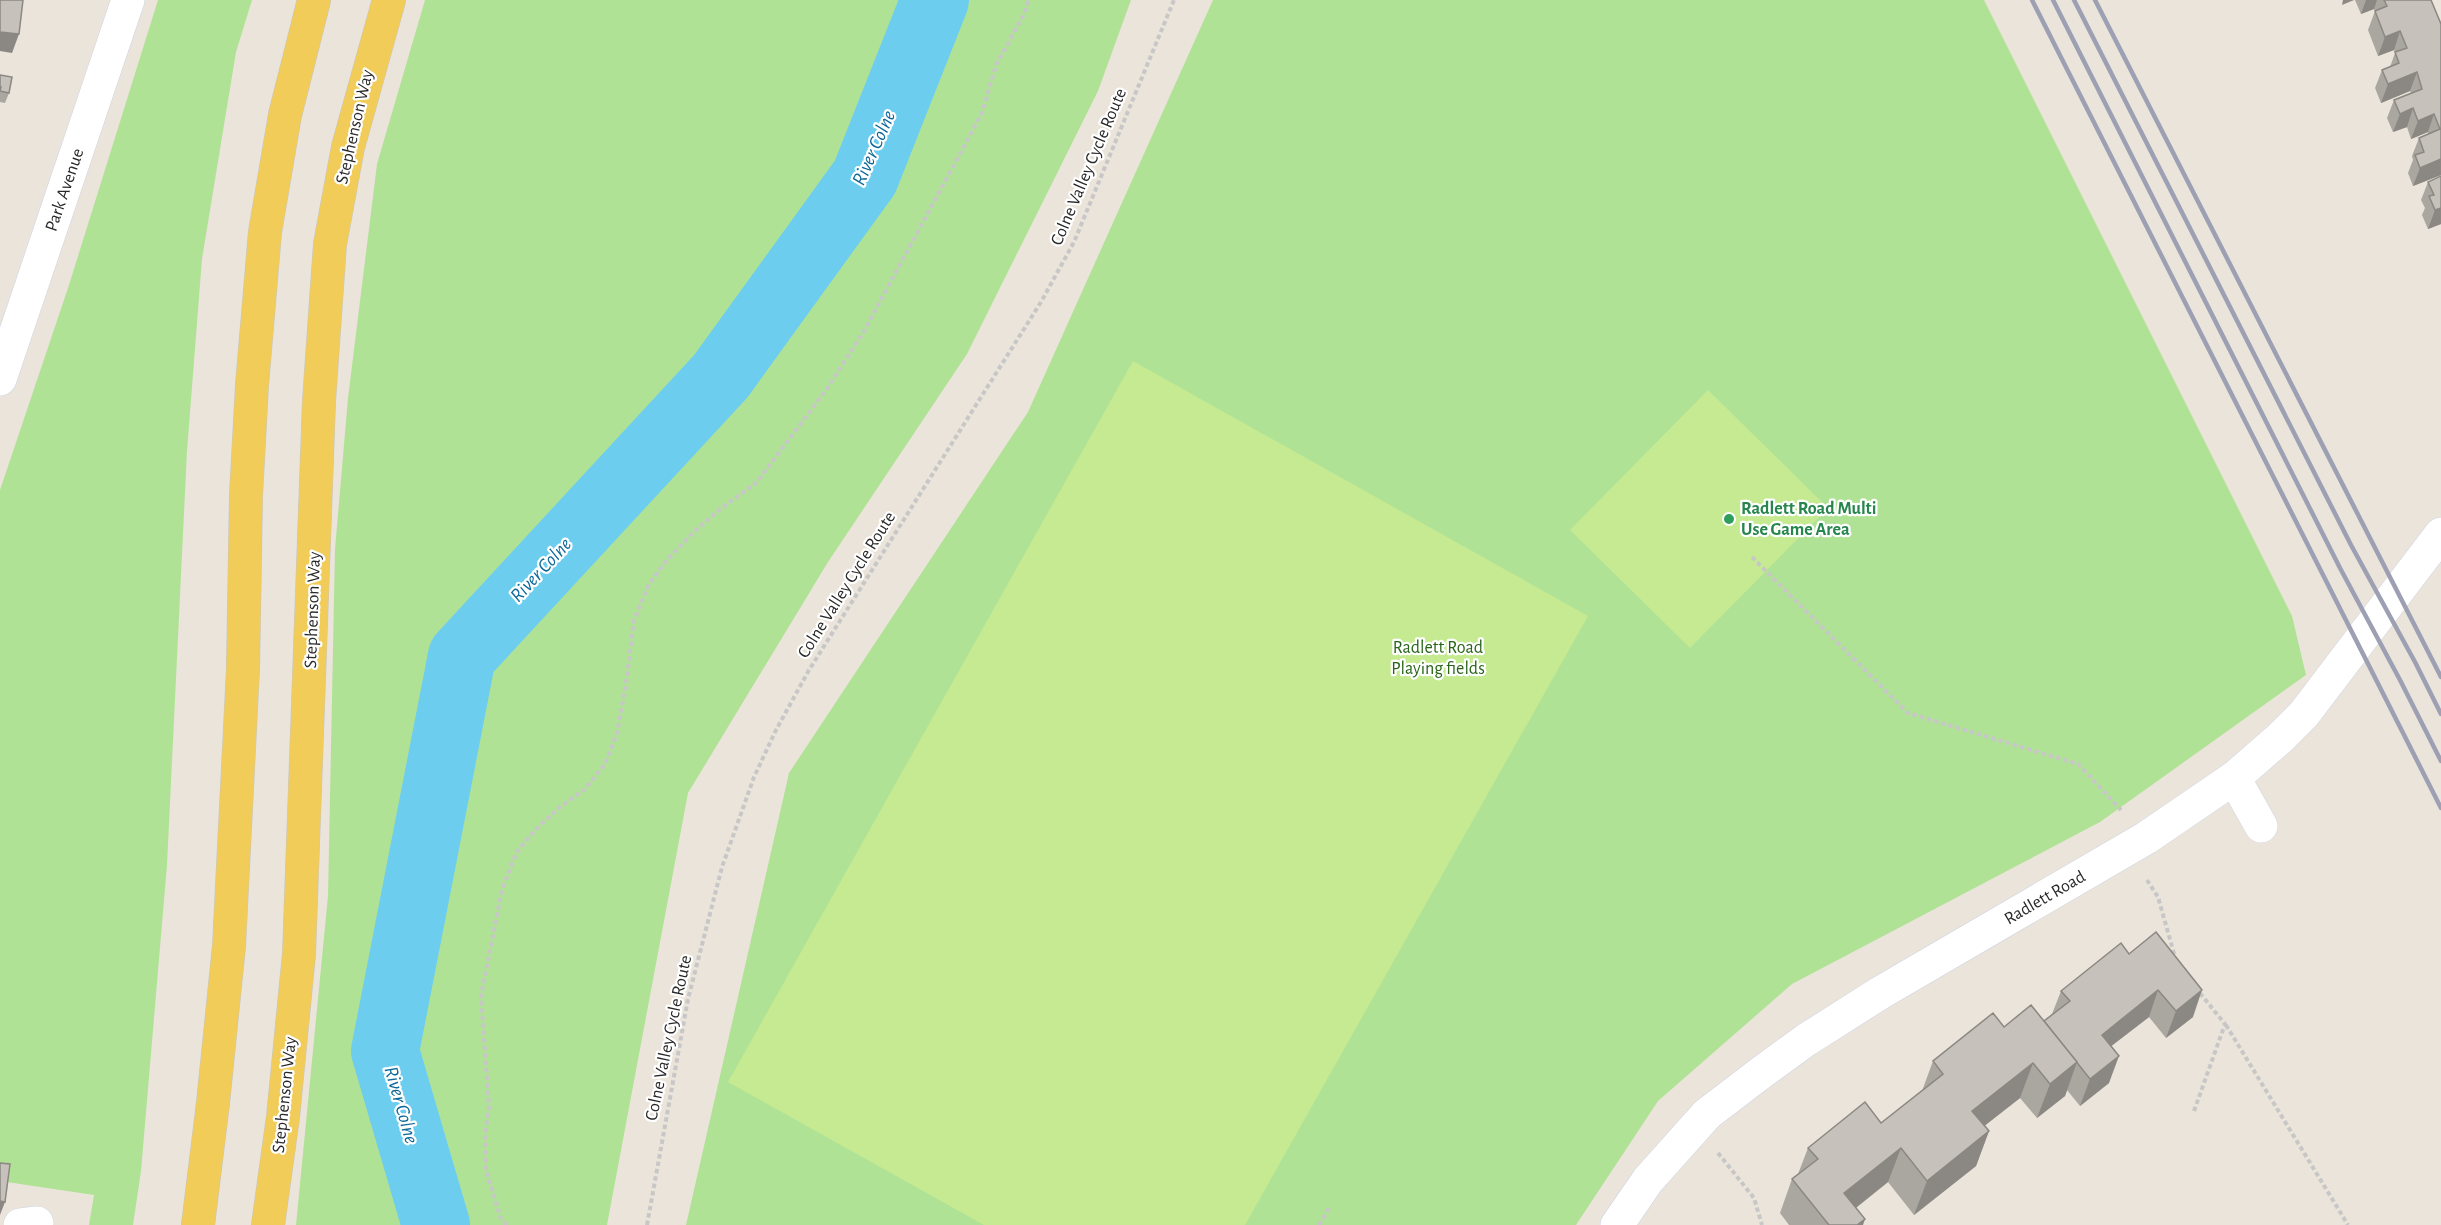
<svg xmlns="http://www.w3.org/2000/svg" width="2441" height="1225" viewBox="0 0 2441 1225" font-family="'Alegreya Sans',sans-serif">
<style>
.green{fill:#b0e296}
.pitch{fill:#c5ea91}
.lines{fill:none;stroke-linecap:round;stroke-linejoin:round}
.river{stroke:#6ccdef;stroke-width:68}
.minor-casing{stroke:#cfd3e2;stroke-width:34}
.major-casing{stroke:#c7c7c7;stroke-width:34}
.path{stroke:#c7c7c7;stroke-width:4;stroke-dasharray:4.5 3;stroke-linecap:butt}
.minor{stroke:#fff;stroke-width:33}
.major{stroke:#f1cc59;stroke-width:33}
.rail{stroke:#9da0b3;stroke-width:4.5}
.wall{fill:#aaa6a0}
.shaded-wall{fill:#8b8782}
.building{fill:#c6c1ba;stroke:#8b8782;stroke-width:1.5}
.leisure-dot{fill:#2e9e5b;stroke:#fff;stroke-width:2}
.labels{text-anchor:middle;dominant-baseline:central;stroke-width:4.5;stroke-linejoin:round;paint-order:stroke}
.street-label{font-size:18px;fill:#292929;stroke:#fff}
.leisure-label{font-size:18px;font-weight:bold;fill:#27864d;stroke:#fff;text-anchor:start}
.park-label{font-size:18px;fill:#296519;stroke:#fff}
.water-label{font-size:20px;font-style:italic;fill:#0d6999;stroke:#fff}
</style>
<rect width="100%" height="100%" fill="#ebe4da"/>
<g class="green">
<path d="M158,0H252L236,52L202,259L187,451L167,865L141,1171L133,1225H89L94,1195L0,1181V490L69,285Z"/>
<path d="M425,0H1131L1098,91L967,354L828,562L688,793L607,1225H296L328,896L335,549L348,398L377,164Z"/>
<path d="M1213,0H1984L2292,616L2306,675L2100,822L1792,984L1658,1101L1576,1225H686L789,773L1028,412Z"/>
</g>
<g class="pitch">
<path d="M1133,361L1588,616L1245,1225H984L728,1082Z"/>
<path d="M1708,390L1828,508L1690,648L1570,530Z"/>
</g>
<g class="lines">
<path class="river" d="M436,1225L385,1051L462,656L721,376L865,177L935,0"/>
<defs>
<g id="minor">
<path d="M0,379L128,0"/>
<path d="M2234,778L2261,826"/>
<path d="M20,1225L37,1223"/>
<path d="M1617,1225L1648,1180L1707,1114L1762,1072L1806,1040L1880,993L2146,838L2234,778L2280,738L2304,714L2441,534"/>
</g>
<g id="major">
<path d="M198,1225L213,1103L229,946L243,669L246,495L252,385L265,232L285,115L314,0"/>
<path d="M268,1225L283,1117L299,954L319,401L330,244L348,147L389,0"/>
</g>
</defs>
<use href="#minor" class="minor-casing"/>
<use href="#major" class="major-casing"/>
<g class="path">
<path d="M1752,557L1908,713L2078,764L2121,810"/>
<path d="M2147,880L2158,897L2175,957"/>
<path d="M2226,1025L2348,1225"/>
<path d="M2194,1111L2225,1024L2199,992"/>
<path d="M1718,1153L1754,1198L1762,1225"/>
<path d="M507,1225L501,1219L486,1170L485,1136L489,1107L481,996L502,890L516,853L536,829L560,807L585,789L605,764L617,733L626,684L634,620L649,584L667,560L694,532L720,509L757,482L826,390L864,331L982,113L996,65L1024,14L1028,0"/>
<path d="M647,1225L688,999L722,867L754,777L776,730L809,670L1041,302L1074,242L1174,0"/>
<path d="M1319,1225L1329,1208"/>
</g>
<use href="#minor" class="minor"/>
<use href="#major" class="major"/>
<g class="rail">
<path d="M2032,0L2441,808"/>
<path d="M2053,0L2340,568L2400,680L2441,761"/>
<path d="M2074,0L2351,545L2415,662L2441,714"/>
<path d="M2095,0L2441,677"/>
</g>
</g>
<g class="wall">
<path d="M2355,0H2431L2441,24V175L2413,186L2408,173L2413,160L2412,156L2419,138L2428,134V132L2411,139L2407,127L2393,132L2387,118L2394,100L2411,93L2410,91L2381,103L2375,88L2382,70L2390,67L2395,53L2394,50L2378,56L2368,30L2375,11L2374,9L2361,14Z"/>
<path d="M0,75L9,93L5,103L0,102Z"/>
<path d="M2441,176V224L2428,229L2422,215L2425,208L2421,200L2428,182Z"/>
<path d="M2129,954L2193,1017L2166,1038L2149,1017L2111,1046L2109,1083L2080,1106L2067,1090L2065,1096L2037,1118L2020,1098L1984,1126L1989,1131L1976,1166L1914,1215L1888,1182L1856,1208L1863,1225H1789L1780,1213L1792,1179L1798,1174L1808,1148L1881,1123L1922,1091L1933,1061L2004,1027L2044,1021L2052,1014L2061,991Z"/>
</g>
<g class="shaded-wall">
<path d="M2343,0H2354L2342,5Z"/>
<path d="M2366,0H2377L2374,9L2361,14Z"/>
<path d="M2400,31L2394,50L2378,56L2385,37Z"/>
<path d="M0,32L19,34L12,53L0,51Z"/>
<path d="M2417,72L2410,91L2381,103L2388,84Z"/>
<path d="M2413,108L2407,127L2393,132L2400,114Z"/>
<path d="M2434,114L2428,132L2411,139L2418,121Z"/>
<path d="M2441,159V175L2413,186L2420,168Z"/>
<path d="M2441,208V224L2428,229L2435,210Z"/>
<path d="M2158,990L2149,1017L2092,1061L2102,1035Z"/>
<path d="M2202,990L2193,1017L2166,1038L2176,1011Z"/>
<path d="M2119,1056L2109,1083L2080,1106L2090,1079Z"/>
<path d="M2077,1062L2065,1096L2037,1118L2050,1084Z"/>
<path d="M2033,1063L2020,1098L1960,1145L1972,1111Z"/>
<path d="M1989,1131L1976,1166L1914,1215L1927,1181Z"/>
<path d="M1901,1148L1888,1182L1834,1225L1844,1193Z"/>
<path d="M0,1201L5,1202L0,1215Z"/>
<path d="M1865,1219L1863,1225H1857Z"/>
</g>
<g class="building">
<path d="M0,0H23L19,34L0,32Z"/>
<path d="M2384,0H2431L2441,24V159L2420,168L2415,155L2424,152L2419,138L2440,129L2434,114L2418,121L2413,108L2400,114L2394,100L2422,89L2417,72L2388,84L2382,70L2399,63L2395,52L2407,48L2400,31L2385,37L2375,11L2387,6Z"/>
<path d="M0,75L12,77L9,93L0,91L1,87H0Z"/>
<path d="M2441,176V208L2435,210L2429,196L2434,195L2428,182Z"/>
<path d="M2156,932L2202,990L2176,1011L2158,990L2102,1035L2119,1056L2090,1079L2044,1021L2070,1001L2061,991L2121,943L2129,954Z"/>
<path d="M2031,1005L2077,1062L2050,1084L2033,1063L1972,1111L1989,1131L1927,1181L1901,1148L1844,1193L1865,1219L1857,1225H1829L1792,1179L1818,1159L1808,1148L1865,1102L1881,1123L1943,1074L1933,1061L1993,1013L2004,1027Z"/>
<path d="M0,1163L10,1164L5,1202L0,1201Z"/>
</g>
<circle class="leisure-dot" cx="1729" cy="519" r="6"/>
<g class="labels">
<g class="street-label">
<text transform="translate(355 127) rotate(-77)">Stephenson Way</text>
<text transform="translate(1089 167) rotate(-67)">Colne Valley Cycle Route</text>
<text transform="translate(65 190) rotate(-71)">Park Avenue</text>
<text transform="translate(847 585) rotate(-58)">Colne Valley Cycle Route</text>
<text transform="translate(313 610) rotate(-88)">Stephenson Way</text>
<text transform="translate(2045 898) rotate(-30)">Radlett Road</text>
<text transform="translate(669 1038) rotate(-78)">Colne Valley Cycle Route</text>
<text transform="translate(285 1095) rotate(-84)">Stephenson Way</text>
</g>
<g class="leisure-label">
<text x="1741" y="509">Radlett Road Multi<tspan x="1741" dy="21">Use Game Area</tspan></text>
</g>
<g class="park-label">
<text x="1438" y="648">Radlett Road<tspan x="1438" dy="21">Playing fields</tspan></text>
</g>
<g class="water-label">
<text transform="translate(874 148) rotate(-66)">River Colne</text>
<text transform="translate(541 570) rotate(-47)">River Colne</text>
<text transform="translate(401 1105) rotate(74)">River Colne</text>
</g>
</g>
</svg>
